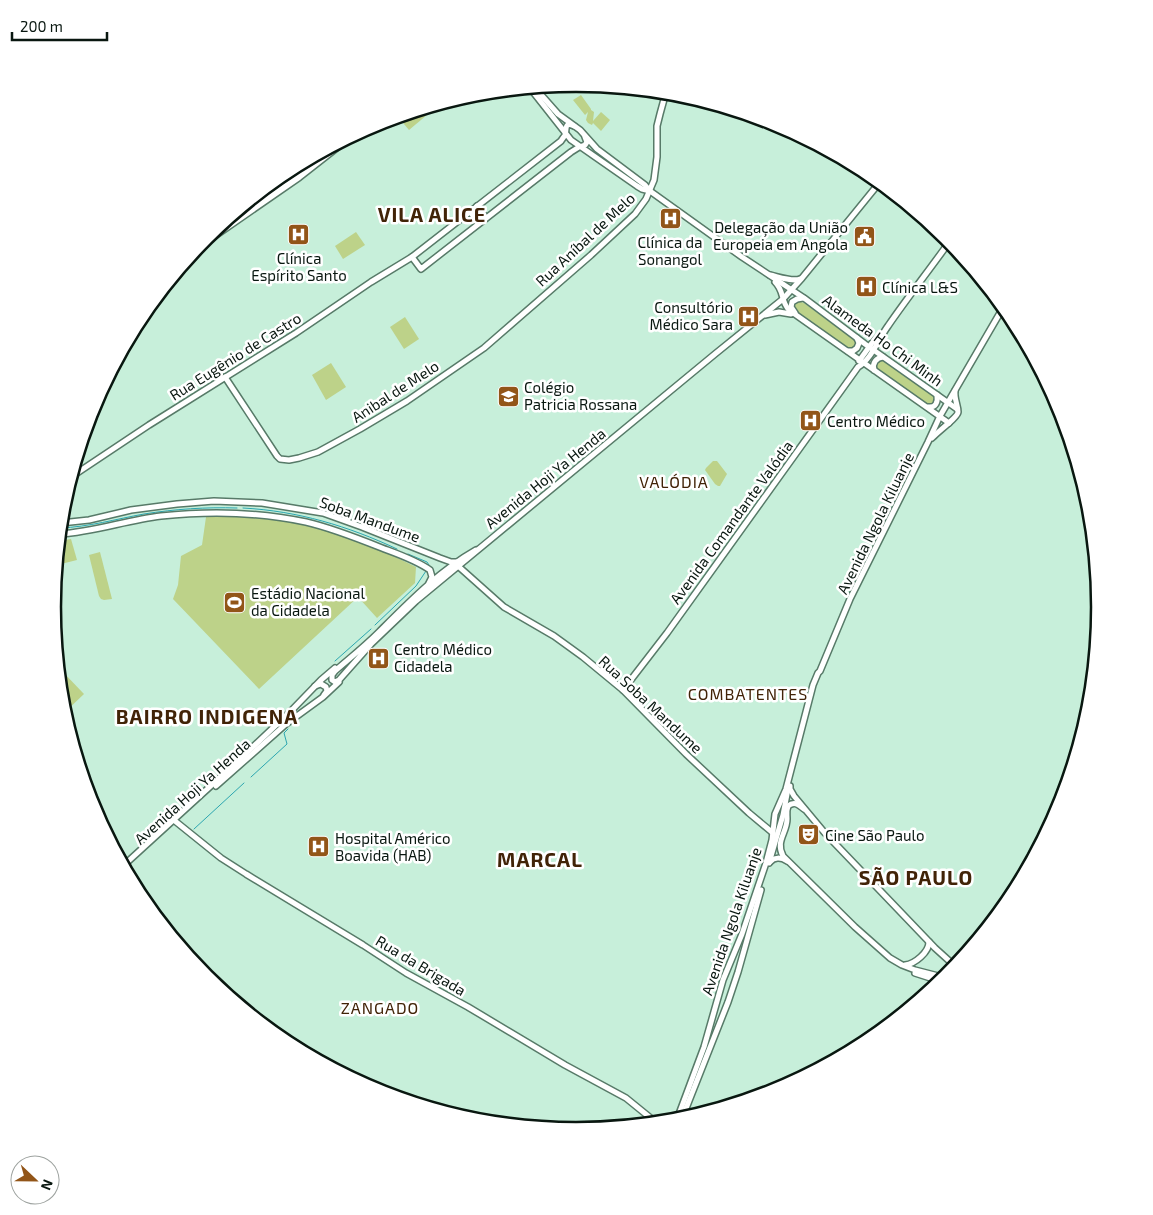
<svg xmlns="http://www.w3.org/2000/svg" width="1153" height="1215" viewBox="0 0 1153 1215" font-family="'Exo 2',sans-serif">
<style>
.green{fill:#bdd289}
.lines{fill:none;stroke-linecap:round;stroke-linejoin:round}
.stream{stroke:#2ca6b0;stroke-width:1}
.secondary-casing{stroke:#577a68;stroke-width:8}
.highway-casing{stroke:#577a68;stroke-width:9}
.secondary{stroke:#fff;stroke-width:5}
.highway{stroke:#fff;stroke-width:6}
.labels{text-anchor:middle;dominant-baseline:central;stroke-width:5;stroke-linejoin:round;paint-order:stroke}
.poi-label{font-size:15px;fill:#091710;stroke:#fff;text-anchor:start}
.street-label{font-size:15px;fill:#091710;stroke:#fff}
.neighbourhood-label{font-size:16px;letter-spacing:1px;fill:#412307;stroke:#fff}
.district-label{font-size:20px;font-weight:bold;letter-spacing:1px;fill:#412307;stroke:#fff}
.rim{fill:none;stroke:#091710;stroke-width:2.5}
</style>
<rect width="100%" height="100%" fill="#c7efda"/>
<g class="green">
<path d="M581,95L591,109V110L594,112L593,121L601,112L610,120L601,131L593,123L592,125L588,123L586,120L588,112L585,115L573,100Z"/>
<path d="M440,104L409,130L398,117Z"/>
<path d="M356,232L365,245L343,259L335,246Z"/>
<path d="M798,301L804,303L855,340L857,343L854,349H849L796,311L794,306Z"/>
<path d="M405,317L419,339L404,349L390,327Z"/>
<path d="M879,361H883L934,395L936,399L933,405H927L877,370L875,365Z"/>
<path d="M331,363L346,387L326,400L312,375Z"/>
<path d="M713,461H717L727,474L720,486H718L715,484L705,470L706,468Z"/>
<path d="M206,517H248L295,522L343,535L369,544L416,567L415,583L377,618L358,597L259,689L173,599L178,585L181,556L202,545Z"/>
<path d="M71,539L77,560L57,565L59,541Z"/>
<path d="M100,552L112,599L104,600L101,599L99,596L89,555Z"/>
<path d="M61,670L84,694L64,713L59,672Z"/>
</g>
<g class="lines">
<g class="stream">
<path d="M243,508C298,511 348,526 397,549"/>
<path d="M60,528C89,527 116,519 144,514C175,509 206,507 237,508"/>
<path d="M408,554L427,562L429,565"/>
<path d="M375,625L416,586L426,571"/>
<path d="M335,661L371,629"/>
<path d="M251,777L287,744L284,733L288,729"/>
<path d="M194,829L244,783"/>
</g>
<defs>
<g id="secondary">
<path d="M530,88L571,140L637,186L642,189L650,191"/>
<path d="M535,88L558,114L580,130L597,149L645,185L650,191L742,257L804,298L865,344L957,409"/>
<path d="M477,206L486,218"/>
<path d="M470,212L479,223"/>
<path d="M412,257L421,269L571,152L579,147L585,145L587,142L585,137"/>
<path d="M770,275C779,277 793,282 800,279"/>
<path d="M775,282C785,292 780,300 789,310L949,423"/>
<path d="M795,313L791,307L792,302L797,299L803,298"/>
<path d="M765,315L779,312L791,314"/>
<path d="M848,351H853L857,348L859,343L857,338"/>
<path d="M859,361L872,343L880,335"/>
<path d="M874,370C872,363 876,358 883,357"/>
<path d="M225,377L277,456L280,459L289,460L299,458L318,452L360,429L407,401L484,348L591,255L635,214L646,199L654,180L657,157V126L660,114L666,92"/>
<path d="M928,407C936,408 938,402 937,395"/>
<path d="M932,438C937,432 958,417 958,412C958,405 954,399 955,391"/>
<path d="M71,477L149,425L296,333L371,282L412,257L561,141C562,139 564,137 565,135C567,128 564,122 574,126"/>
<path d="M61,523L89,520L131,510L177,504L214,501L262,503L323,513L362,527L440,558L451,562H457"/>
<path d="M60,534C94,532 127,520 161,516C209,511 259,512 306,522C332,528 357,538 382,548C398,554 416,560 430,570L432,577L429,583"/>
<path d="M476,550C439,571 408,603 379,632C365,646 350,658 335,671L332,675V680L335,682L339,680L371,644L416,601L715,354L783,299L802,278L880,182"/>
<path d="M458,566L504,607L554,636L583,657L623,690L686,754L749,813L773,833"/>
<path d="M315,686L321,684L326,687L327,691L324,695"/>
<path d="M623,690L667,633L858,367C871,360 879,338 888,326C908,297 930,269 950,241"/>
<path d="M216,786L286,724L323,697L339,682"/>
<path d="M790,786V789L794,796L824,832L935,948L956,967"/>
<path d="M804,809C798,804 794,801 788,806C786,811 787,814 787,819C787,833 775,841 783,856L855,927L890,958L902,965L915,970L946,978"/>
<path d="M175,821L221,858L246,874L363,945L406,973L468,1007L565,1065L626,1098L658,1124"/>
<path d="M770,862C774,857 781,857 787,861"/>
<path d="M769,863L783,815L788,789"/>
<path d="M123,866L237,762L291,711L321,680L335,668"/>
<path d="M905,965C915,964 929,952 929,942"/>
<path d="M915,973L943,982"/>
<path d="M681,1121L728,1002L738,972L761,890"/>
<path d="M676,1122L704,1047L723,980L742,934L766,863L772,840L775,814L786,789L813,685L818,673L820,671L850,599L928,442L940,416L1004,306"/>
</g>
<g id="highway">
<path d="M280,176L289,170"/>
<path d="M198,247L299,177L350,137"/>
</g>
</defs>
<use href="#secondary" class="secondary-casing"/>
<use href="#highway" class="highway-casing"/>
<use href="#secondary" class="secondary"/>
<use href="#highway" class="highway"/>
</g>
<defs>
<symbol id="hospital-square" viewBox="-11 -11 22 22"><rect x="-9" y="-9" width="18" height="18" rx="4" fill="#925518" stroke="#fff"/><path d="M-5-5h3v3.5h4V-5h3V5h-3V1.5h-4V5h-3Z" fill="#fff"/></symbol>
<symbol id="civic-square" viewBox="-11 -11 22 22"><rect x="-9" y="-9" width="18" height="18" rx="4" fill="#925518" stroke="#fff"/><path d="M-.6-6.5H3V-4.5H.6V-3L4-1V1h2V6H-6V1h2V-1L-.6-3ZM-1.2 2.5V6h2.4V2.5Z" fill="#fff"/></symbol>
<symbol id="university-square" viewBox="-11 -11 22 22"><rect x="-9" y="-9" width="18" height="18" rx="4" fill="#925518" stroke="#fff"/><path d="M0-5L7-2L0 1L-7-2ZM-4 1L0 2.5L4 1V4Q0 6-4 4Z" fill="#fff"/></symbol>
<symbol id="stadium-square" viewBox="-11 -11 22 22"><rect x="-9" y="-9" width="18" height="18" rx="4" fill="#925518" stroke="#fff"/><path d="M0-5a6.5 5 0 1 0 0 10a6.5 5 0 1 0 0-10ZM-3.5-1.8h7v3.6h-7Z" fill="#fff"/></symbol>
<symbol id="theatre-square" viewBox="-11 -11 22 22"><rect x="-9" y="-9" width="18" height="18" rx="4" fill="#925518" stroke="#fff"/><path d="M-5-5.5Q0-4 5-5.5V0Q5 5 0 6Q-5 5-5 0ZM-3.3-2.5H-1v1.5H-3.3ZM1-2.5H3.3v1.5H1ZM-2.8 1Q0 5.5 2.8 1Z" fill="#fff"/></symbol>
</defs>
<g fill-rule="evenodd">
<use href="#hospital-square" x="658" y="206" width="25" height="25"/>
<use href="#hospital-square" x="286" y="222" width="25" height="25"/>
<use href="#civic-square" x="852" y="224" width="25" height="25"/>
<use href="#hospital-square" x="854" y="274" width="25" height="25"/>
<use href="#hospital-square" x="736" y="304" width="25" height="25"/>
<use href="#university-square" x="496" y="384" width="25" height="25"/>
<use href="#hospital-square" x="798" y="408" width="25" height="25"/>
<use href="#stadium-square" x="222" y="590" width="25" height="25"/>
<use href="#hospital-square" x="366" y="646" width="25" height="25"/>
<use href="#theatre-square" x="796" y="822" width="25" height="25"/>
<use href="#hospital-square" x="306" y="834" width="25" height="25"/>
</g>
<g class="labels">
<g class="poi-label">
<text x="848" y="227" text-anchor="end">Delegação da União<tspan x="848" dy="17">Europeia em Angola</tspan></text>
<text x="670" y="242" text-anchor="middle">Clínica da<tspan x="670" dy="17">Sonangol</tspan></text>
<text x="299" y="258" text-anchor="middle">Clínica<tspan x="299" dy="17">Espírito Santo</tspan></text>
<text x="882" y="287">Clínica L&amp;S</text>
<text x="733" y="307" text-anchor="end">Consultório<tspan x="733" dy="17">Médico Sara</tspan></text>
<text x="524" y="387">Colégio<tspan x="524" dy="17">Patricia Rossana</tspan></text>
<text x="827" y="421">Centro Médico</text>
<text x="251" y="593">Estádio Nacional<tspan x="251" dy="17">da Cidadela</tspan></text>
<text x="394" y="649">Centro Médico<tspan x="394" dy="17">Cidadela</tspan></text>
<text x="825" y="835">Cine São Paulo</text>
<text x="335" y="838">Hospital Américo<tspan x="335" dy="17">Boavida (HAB)</tspan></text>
</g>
<g class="street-label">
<text transform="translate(585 239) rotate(-43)">Rua Aníbal de Melo</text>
<text transform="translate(883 340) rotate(36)">Alameda Ho Chi Minh</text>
<text transform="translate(235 356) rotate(-32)">Rua Eugênio de Castro</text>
<text transform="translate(395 391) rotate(-33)">Anibal de Melo</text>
<text transform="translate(545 478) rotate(-39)">Avenida Hoji Ya Henda</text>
<text transform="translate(370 519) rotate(20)">Soba Mandume</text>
<text transform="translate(731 522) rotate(-54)">Avenida Comandante Valódia</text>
<text transform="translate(875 523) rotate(-64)">Avenida Ngola Kiluanje</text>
<text transform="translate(651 704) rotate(43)">Rua Soba Mandume</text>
<text transform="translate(192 791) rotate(-42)">Avenida Hoji Ya Henda</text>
<text transform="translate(731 921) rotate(-71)">Avenida Ngola Kiluanje</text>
<text transform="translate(421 965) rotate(31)">Rua da Brigada</text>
</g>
<g class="neighbourhood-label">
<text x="674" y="481">VALÓDIA</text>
<text x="748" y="693">COMBATENTES</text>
<text x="380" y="1007">ZANGADO</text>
</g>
<g class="district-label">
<text x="432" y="214">VILA ALICE</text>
<text x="207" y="716">BAIRRO INDIGENA</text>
<text x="540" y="859">MARCAL</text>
<text x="916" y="877">SÃO PAULO</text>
</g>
</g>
<path d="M0 0H1153V1215H0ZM61 607a515 515 0 1 1 1030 0a515 515 0 1 1-1030 0Z" fill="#fff" fill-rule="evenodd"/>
<path class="rim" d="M61 607a515 515 0 1 1 1030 0a515 515 0 1 1-1030 0Z"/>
<g transform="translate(35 1180) rotate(112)"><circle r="24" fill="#ffffff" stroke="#9da29f"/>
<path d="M0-4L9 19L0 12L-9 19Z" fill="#925518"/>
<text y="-8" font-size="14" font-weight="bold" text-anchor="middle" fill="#091710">N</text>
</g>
<path d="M12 32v8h95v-8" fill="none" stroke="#091710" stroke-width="2.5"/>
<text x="20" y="32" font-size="15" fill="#091710" stroke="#ffffff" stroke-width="4" paint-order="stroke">200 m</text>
</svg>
